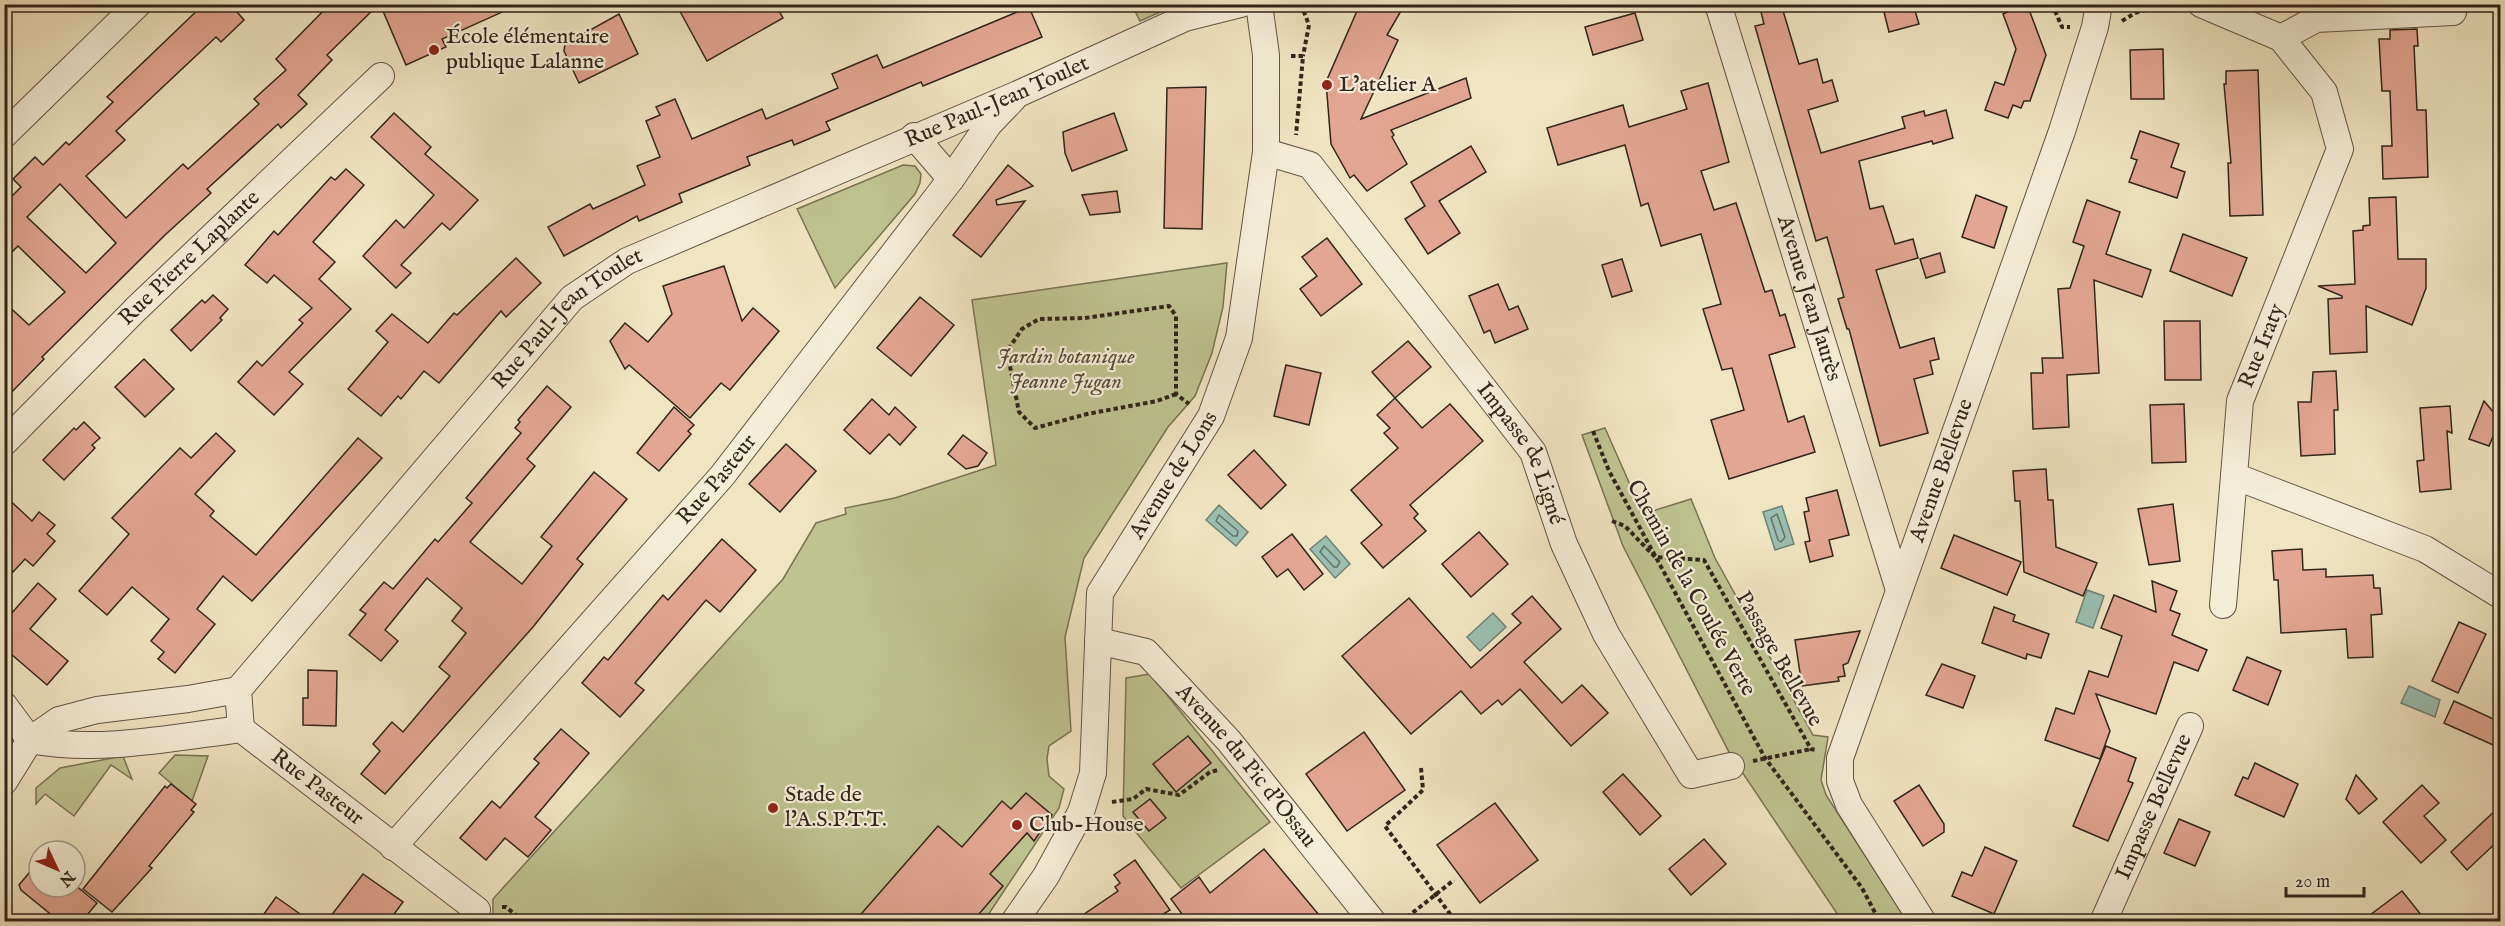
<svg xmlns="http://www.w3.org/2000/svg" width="2505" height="926" viewBox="0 0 2505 926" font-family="'IM FELL English',serif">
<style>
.green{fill:#bec390;stroke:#787455;stroke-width:1.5}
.water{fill:#9abfb1;stroke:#708175;stroke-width:1.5}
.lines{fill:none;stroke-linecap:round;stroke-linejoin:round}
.shore{stroke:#667266;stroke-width:1.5}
.building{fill:#e3a692;stroke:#32251a;stroke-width:1.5;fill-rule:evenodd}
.minor-casing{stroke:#625544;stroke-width:28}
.path{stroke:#32251a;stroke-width:4;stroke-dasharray:4.5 3;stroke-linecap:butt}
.minor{stroke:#f5eed7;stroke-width:26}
.poi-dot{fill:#8f2418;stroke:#f5eed7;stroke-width:2}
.labels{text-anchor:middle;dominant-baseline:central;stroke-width:4.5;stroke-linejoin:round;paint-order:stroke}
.poi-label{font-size:22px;fill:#32251a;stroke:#f5eed7;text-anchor:start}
.street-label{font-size:22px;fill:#32251a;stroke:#f5eed7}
.park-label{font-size:22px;font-style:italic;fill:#554c38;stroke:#f5eed7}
</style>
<rect width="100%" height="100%" fill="#f0e5c1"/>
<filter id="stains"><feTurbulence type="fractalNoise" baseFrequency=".00333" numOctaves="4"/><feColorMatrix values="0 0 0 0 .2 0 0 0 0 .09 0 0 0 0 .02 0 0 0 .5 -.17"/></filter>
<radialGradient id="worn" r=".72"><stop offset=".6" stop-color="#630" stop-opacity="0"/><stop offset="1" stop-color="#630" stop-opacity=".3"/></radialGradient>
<g class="green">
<path d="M1132,5H1176L1140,21Z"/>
<path d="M903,165L915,166L921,174L920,183L915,194L835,288L797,209Z"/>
<path d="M1227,263L1223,307L1212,353L1195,396L1168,427L1084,558L1065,637L1071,731L1049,746L1047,759L1049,776L1064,789L1059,808L984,921L493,920V899L783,579L816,523L846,514L845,508L895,498L996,465L972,300Z"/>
<path d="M1605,428L1643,514L1691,499L1715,558L1813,735L1828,737L1821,780L1826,795L1907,921H1842L1730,754L1623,546L1582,435Z"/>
<path d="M1150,674L1270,822L1181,888L1123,816L1126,678Z"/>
<path d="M175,755L208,756L192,801L159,773Z"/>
<path d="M123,756L132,779L111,765L74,816L45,794L36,804V788L60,768Z"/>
</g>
<g class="water">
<path d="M1219,505L1248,532L1236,546L1206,520Z"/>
<path d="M1782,506L1794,544L1775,550L1763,512Z"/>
<path d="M1326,536L1350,564L1335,578L1310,549Z"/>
<path d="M2087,590L2104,596L2093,628L2076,622Z"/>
<path d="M1493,613L1506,627L1480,651L1467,637Z"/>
<path d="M2409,686L2440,700L2435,717L2401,703Z"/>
</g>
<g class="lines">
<g class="shore">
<path d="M1777,514L1785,537L1781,542L1778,540L1771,518Z"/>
<path d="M1219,515L1238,531L1237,536H1233L1216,521Z"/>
<path d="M1324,546L1340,562L1337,567H1334L1320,552Z"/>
</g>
</g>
<g class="building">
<path d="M204,4H230L244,20L221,42L216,37L116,131L125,140L86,176L126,218L183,164L188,169L259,104L254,99L286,70L276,59L330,4H379L327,55L332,60L298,95L307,104L281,128L278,124L207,189L211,193L165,235L42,357L44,359L4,400V302L29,325L65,292L18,246L4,260V195L9,199L21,187L13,179L35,157L43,165L66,142L69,145L113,102L107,97ZM60,184L116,243L86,273L27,217Z"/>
<path d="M380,4H520L442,39L446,47L406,65Z"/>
<path d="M676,4H775L783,18L707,61Z"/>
<path d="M1360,4H1405L1387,35L1398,40L1361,119L1466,78L1471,98L1391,130L1394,135L1392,137L1407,164L1367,191L1354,175L1350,178L1331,144L1326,82Z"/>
<path d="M1759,4H1781L1799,64L1817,59L1823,83L1832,80L1838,101L1808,110L1821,153L1905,128L1902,117L1924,111L1925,116L1946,110L1953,138L1933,144L1932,141L1859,161L1870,209L1883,206L1895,244L1913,239L1918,258L1876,270L1900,348L1934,338L1939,359L1930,361L1933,374L1914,379L1928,433L1880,446L1849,329H1847L1838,299L1844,297L1827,237L1816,241L1755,26L1764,24Z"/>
<path d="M1882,4H1913L1919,24L1889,32Z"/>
<path d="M2024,4H2027L2046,55L2030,101H2024L2021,108L2013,105L2008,118L1985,110L1995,82L2004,85L2016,49L2003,14Z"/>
<path d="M1029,7L1042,37L923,86L921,82L826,122L830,130L794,145L792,140L747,157L750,165L679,194L682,202L639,221L637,216L564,256L548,227L590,204L593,209L645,185L637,166L660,157L646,121L660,115L656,107L675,99L692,139L762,109L766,119L838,88L832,74L877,55L883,68Z"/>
<path d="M1635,13L1643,40L1593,55L1585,27Z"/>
<path d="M619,14L638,54L579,83L564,51L565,44Z"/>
<path d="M2417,29L2418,46H2414L2417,110H2426L2428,177L2383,179L2382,146H2392L2390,91H2382L2379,39H2390V30Z"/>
<path d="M2163,49L2164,99H2131L2130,50Z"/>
<path d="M2258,70L2263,215L2230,216L2228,163H2231L2224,84H2226V71Z"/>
<path d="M1708,83L1729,162L1701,171L1714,210L1736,203L1765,292L1772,290L1780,316L1785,314L1795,347L1769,355L1788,422L1804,416L1815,452L1729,479L1711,420L1744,410L1732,368L1722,370L1703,309L1721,304L1701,234L1661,246L1648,203L1641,206L1625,145L1558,165L1547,128L1623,105L1629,127L1687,109L1681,91Z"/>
<path d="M1206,87L1202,229L1164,228L1167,88Z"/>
<path d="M394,113L431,147L425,154L478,200L450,230L442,223L401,265L411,273L396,288L363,256L396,220L404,228L434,195L371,137Z"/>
<path d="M1114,113L1127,150L1072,171L1065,153L1063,132Z"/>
<path d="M2140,131L2179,144L2171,167L2185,172L2177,198L2129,182L2137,160L2131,158Z"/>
<path d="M1471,146L1486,172L1439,201L1460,233L1428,254L1405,219L1425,206L1411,182Z"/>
<path d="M1008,165L1033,186L996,200L997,205L1025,201L981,257L953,235Z"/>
<path d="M346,169L364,185L313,242L335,262L319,279L351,309L289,372L303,384L274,415L238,382L257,361L262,366L303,323L299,320L312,308L274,275L267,283L245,265L274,231L278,235L331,177L335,180Z"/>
<path d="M1117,191L1120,212L1090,215L1082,195Z"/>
<path d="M1976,195L2007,207L1994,248L1962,237Z"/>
<path d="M2396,197L2398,259H2426V288L2412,325L2366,306L2367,352L2330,354L2328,299L2342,298V296L2318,286L2355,284L2353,231L2363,230V226L2370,225L2369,198Z"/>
<path d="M2087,200L2120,212L2106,254L2151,270L2142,297L2094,280L2099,373L2067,375L2069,427L2033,429L2031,373H2043L2042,358H2063L2058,289L2070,288L2084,246L2073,242Z"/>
<path d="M2183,234L2247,258L2232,296L2170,271Z"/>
<path d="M1327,238L1362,284L1321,316L1300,289L1317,276L1302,257Z"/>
<path d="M1940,253L1945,272L1926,278L1920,259Z"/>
<path d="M516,258L541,283L506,317L501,311L439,383L424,371L401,399L398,396L381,416L348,389L388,342L376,331L392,314L428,343L454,313L457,315Z"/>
<path d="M1622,259L1632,291L1612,297L1602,265Z"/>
<path d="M724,266L742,321L753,308L779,331L730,390L721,383L690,418L629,365L625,369L610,341L625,323L648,342L672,314L663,286Z"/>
<path d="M1498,284L1509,310L1518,306L1528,329L1495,343L1490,330L1484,333L1469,296Z"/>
<path d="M213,295L228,309L220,318L222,320L191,351L171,330L202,300L205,303Z"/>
<path d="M920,297L954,325L911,376L877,348Z"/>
<path d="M2164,321H2200L2201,380H2165Z"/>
<path d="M1408,341L1431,367L1395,398L1372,372Z"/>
<path d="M144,359L174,389L145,417L115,387Z"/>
<path d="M1286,365L1321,373L1309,425L1274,416Z"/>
<path d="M2336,371L2338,410H2334L2335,454L2301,456L2298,402H2311L2313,372Z"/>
<path d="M547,386L571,407L527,459L535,466L470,542L522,584L552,546L541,537L594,472L627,499L577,559L583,564L533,627L385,794L361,774L380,751L373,744L392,722L403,732L450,676L439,667L466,633L452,621L462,608L427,578L385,630L398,641L381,661L349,635L366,614L360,610L384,582L393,589L435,539L438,542L472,503L466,498L521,433L515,428L520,422L518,420Z"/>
<path d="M1395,398L1422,428L1450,404L1483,441L1410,505L1418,514L1414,518L1426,531L1383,568L1361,543L1382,525L1351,490L1398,448L1384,433L1390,428L1377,415Z"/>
<path d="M872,399L889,415L895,407L916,427L900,445L889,434L870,454L844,430Z"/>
<path d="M2484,401L2500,420L2489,446L2469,439Z"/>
<path d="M2184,404L2186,462L2152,463L2150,405Z"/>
<path d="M2450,406L2452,433L2447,431L2451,489L2420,492L2417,461L2424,460L2420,408Z"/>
<path d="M674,407L694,425L688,431L691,434L659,471L637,453Z"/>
<path d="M84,422L100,438L92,445L95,448L64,480L43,460L74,428L76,430Z"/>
<path d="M216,433L235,451L195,494L214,511L210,516L256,555L358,438L382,458L252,601L223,576L197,609L215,624L175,673L158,659L164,652L151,641L169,619L132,587L107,615L79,591L129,534L112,518L180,448L191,458Z"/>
<path d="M963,435L987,453L978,466L966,469L948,454Z"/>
<path d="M786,444L816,471L780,512L749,484Z"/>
<path d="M1254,450L1286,485L1261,509L1228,475Z"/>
<path d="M2046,469L2048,500H2053L2056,547L2097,563L2083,596L2024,572L2020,501H2015L2013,471Z"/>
<path d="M1837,490L1849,535L1829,540L1833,556L1810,562L1805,542L1810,541L1804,512L1809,511L1806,498Z"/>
<path d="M4,495L32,521L39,512L55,525L47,534L55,541L33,566L25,559L13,572L4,565V555L11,547L4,541Z"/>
<path d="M2173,504L2180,561L2149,565L2138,509Z"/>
<path d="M1479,532L1508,564L1471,597L1442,564Z"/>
<path d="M1292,534L1323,574L1304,590L1288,569L1277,577L1262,557Z"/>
<path d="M1954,535L2021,562L2007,595L1941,568Z"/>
<path d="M722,539L756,570L720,612L706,600L635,683L644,690L620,717L582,683L604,657L608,660L663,595L668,600Z"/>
<path d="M2302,549L2303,570L2326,569V577L2373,575L2374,588H2380L2382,614L2371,615L2373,657L2348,658L2346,629L2281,633L2278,580H2274L2272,551Z"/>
<path d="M2152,581L2177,591L2170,610L2180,614L2172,635L2207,650L2198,671L2174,662L2156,714L2096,694L2110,731L2100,759L2045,740L2056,708L2074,714L2089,671L2108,677L2122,636L2101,628L2114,595L2156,612Z"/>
<path d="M38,583L56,599L30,629L68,661L47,685L4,648V622Z"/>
<path d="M1532,596L1561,629L1524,662L1562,703L1582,685L1608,713L1571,746L1520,689L1502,705L1498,700L1481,714L1461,691L1411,734L1342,656L1409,598L1471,668L1521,623L1512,614Z"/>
<path d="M1994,607L2015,615L2013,621L2049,634L2041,658L2027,654L2026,659L1982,643Z"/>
<path d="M2459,622L2486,634L2458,693L2432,681Z"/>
<path d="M1860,631L1848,663L1843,665L1845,676L1838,677L1839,681L1802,686L1795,640Z"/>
<path d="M2247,657L2281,671L2268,705L2233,690Z"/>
<path d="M1942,664L1975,676L1963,708L1926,695Z"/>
<path d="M308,670L337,671L336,726L303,725V698H308Z"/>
<path d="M2454,701L2500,722V748L2444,723Z"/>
<path d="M561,729L589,753L535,817L551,830L528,857L505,838L486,860L460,838L492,801L500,808L539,763L534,759Z"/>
<path d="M1364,732L1405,790L1347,831L1306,774Z"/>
<path d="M1188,736L1211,763L1176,792L1153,764Z"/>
<path d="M2106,746L2136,758L2128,781L2133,783L2108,841L2073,826Z"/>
<path d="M2255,763L2298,784L2284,817L2235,795L2243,777L2248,779Z"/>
<path d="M1623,774L1661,816L1640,835L1603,792Z"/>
<path d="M2356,775L2377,799L2359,814L2346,799Z"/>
<path d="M171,784L196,804L191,810L194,812L149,866L152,868L112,912L83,889L165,786L167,788Z"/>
<path d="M1919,785L1944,824V832L1923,846L1894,801Z"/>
<path d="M2422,785L2439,803L2424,816L2446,840L2421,863L2383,822Z"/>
<path d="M1026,793L1052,815L1034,841L1027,833L990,874L1003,886L973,921H855L938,826L962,847L1002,801L1011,809Z"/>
<path d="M1150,799L1166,818L1149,831L1133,812Z"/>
<path d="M1495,803L1538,860L1480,903L1437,845Z"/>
<path d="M2500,806V839L2467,870L2451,852Z"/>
<path d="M2179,819L2210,832L2195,866L2164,853Z"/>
<path d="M1704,839L1726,864L1691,895L1669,869Z"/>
<path d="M1985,847L2017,861L1994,914L1952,896L1962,872L1972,876Z"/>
<path d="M1264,849L1324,921H1187L1171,899L1199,877L1210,893Z"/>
<path d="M1135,860L1170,910L1152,921H1074L1118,891L1115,887L1120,883L1114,875Z"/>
<path d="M39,861V887L75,885L97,903L82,921H59L21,890L19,885Z"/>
<path d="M363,874L403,902L389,921H327Z"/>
<path d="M2402,891L2426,921H2362Z"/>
<path d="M276,897L310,921H259Z"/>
</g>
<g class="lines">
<defs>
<g id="minor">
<path id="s1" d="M1718,4L1899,590"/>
<path d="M2201,4L2281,38L2324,92L2340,149L2240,401L2234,476L2425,549L2500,595"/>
<path d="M2281,38L2316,19L2453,12"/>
<path d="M4,135L138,4"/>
<path d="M914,136L951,179"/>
<path id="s2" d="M1266,152L1310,165L1533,452L1564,544L1606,634L1691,775L1731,766"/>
<path id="s3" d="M4,443L136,309L381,76"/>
<path d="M2223,605L2234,476"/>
<path id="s4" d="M1098,641L1146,652L1229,741L1373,922"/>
<path d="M4,705L30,740L4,782"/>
<path id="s5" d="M241,729L238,690L572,298L627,261L1018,94L1185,18L1241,4"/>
<path id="s6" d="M241,729L477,910"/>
<path d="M30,740L59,720L97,710L188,699L238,690"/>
<path d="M30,740C98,753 172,738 241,729"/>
<path id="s7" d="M393,847L722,476L951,179L989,124L1013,99"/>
<path id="s8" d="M1014,922L1046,876L1081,812L1093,773L1100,593L1211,416L1239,338L1266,152V55L1259,4"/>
<path id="s9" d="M1923,922L1849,805L1840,781V758L2062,131L2095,27L2099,4"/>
<path id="s10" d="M2103,922L2190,726"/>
</g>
</defs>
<use href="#minor" class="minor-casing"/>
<g class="path">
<path d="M1301,4L1309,25L1303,56"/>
<path d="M2052,4L2062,27H2070"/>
<path d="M2122,21L2135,13L2153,8L2155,4"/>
<path d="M1291,56H1303L1296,135"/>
<path d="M1176,394L1157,401L1087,414L1035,428L1019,412L1007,351L1022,329L1039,319L1085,318L1169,306L1176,316V394L1189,404"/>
<path d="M1593,431L1609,471L1765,758L1862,888L1880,922"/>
<path d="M1612,521L1625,526L1655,557L1704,560L1811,749L1816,750"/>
<path d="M1753,761L1811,749"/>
<path d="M1421,768L1423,790L1385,826L1456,922"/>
<path d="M1112,802L1133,799L1146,789L1179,795L1210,772L1218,770"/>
<path d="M502,907H506L524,922"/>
<path d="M1401,922L1454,880"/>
</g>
<use href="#minor" class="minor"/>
</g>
<g class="poi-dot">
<circle cx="434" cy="50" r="6"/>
<circle cx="1327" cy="85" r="6"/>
<circle cx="773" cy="808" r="6"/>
<circle cx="1017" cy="825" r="6"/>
</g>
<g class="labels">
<g class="poi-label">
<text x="446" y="37">École élémentaire<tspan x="446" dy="25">publique Lalanne</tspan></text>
<text x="1339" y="85">L’atelier A</text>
<text x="785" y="795">Stade de<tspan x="785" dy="25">l'A.S.P.T.T.</tspan></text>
<text x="1029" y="825">Club-House</text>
</g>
<g class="street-label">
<text stroke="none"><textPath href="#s5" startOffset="1023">Rue Paul-Jean Toulet</textPath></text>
<text stroke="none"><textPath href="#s3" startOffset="262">Rue Pierre Laplante</textPath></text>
<text stroke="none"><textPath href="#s1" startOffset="308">Avenue Jean Jaurès</textPath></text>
<text stroke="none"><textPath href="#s5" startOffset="537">Rue Paul-Jean Toulet</textPath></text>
<text transform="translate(2262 346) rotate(-68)">Rue Iraty</text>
<text stroke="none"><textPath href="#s2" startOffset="405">Impasse de Ligné</textPath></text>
<text stroke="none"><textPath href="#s9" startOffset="492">Avenue Bellevue</textPath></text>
<text stroke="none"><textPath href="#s8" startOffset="489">Avenue de Lons</textPath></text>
<text stroke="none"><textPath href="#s7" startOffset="490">Rue Pasteur</textPath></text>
<text transform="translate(1691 588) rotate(61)">Chemin de la Coulée Verte</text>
<text transform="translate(1779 659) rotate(60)">Passage Bellevue</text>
<text stroke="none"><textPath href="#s4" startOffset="201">Avenue du Pic d'Ossau</textPath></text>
<text stroke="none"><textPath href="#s6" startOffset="96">Rue Pasteur</textPath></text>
<text stroke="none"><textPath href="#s10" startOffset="126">Impasse Bellevue</textPath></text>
</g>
<g class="park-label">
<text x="1066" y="357">Jardin botanique<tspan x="1066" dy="25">Jeanne Jugan</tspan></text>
</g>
</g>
<rect width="2505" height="926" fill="none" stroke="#f0e5c1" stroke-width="24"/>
<rect x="6" y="6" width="2493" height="914" fill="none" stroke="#32251a" stroke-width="3"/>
<rect x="12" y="12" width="2481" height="902" fill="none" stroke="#32251a" stroke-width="1.5"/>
<g transform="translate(57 869) rotate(134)"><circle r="28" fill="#f5eed7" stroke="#a79e8b" stroke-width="1.5"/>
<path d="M0-4.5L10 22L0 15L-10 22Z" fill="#8f2418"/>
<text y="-9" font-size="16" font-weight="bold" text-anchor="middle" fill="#32251a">N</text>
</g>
<path d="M2286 887v9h78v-9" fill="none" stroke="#32251a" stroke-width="3"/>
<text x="2295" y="887" font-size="18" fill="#32251a" stroke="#f5eed7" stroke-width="4.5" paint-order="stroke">20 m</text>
<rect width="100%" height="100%" filter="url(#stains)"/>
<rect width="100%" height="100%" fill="url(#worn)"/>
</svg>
